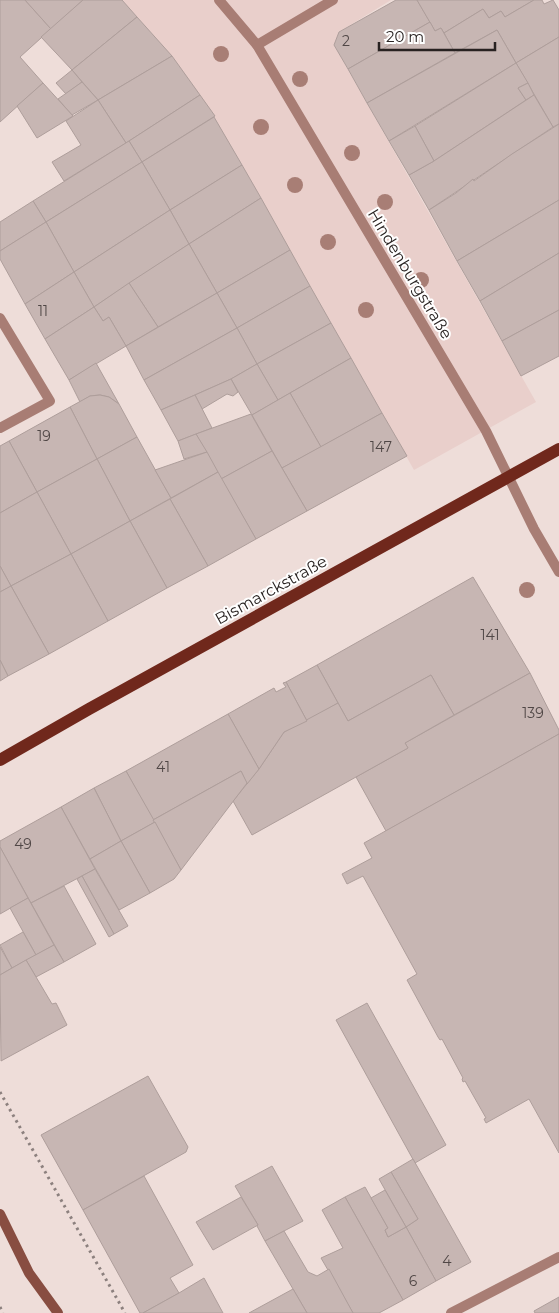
<svg xmlns="http://www.w3.org/2000/svg" width="559" height="1313" viewBox="0 0 559 1313" font-family="Montserrat,sans-serif">
<style>
.built{fill:#e9cfcb}
.building{fill:#c7b6b3;stroke:#ae9e9b}
.lines{fill:none;stroke-linecap:round;stroke-linejoin:round}
.path{stroke:#8c807e;stroke-width:3;stroke-dasharray:2.5 4;stroke-linecap:butt}
.street{stroke:#a87d74;stroke-width:10}
.secondary{stroke:#884d41;stroke-width:10}
.primary{stroke:#70281c;stroke-width:12}
.tree{fill:#a87e75}
.labels{text-anchor:middle;dominant-baseline:central;stroke-width:4;stroke-linejoin:round;paint-order:stroke}
.number-label{font-size:14px;fill:#504746}
.street-label{font-size:16px;fill:#282221;stroke:#fff}
</style>
<rect width="100%" height="100%" fill="#eeddd9"/>
<path class="built" d="M122,0H391L339,32L334,45L536,402L414,470L214,117L172,56Z"/>
<g class="building">
<path d="M0,0H25L51,29L20,57L43,83L0,122Z"/>
<path d="M25,0H83L51,29Z"/>
<path d="M83,0H122L137,17L72,70L41,37Z"/>
<path d="M396,0H417L430,22L348,69L334,45L339,32Z"/>
<path d="M417,0H534L505,17L501,11L489,18L483,9L444,33L441,28L435,31Z"/>
<path d="M534,0H542L544,4L553,0L559,10V37L516,63L497,30L455,53L444,33L483,9L489,18L501,11L505,17Z"/>
<path d="M137,17L172,56L98,100L72,70Z"/>
<path d="M430,22L435,31L441,28L455,53L367,103L348,69Z"/>
<path d="M497,30L516,63L389,141L367,103Z"/>
<path d="M559,37V124L553,127L516,63Z"/>
<path d="M172,56L200,95L126,143L98,100Z"/>
<path d="M516,63L528,83L518,88L526,100L434,161L415,126Z"/>
<path d="M72,70L82,82L66,94L56,83Z"/>
<path d="M82,82L98,100L72,115L58,99Z"/>
<path d="M43,83L73,116L37,138L17,106Z"/>
<path d="M528,83L534,95L526,100L518,88Z"/>
<path d="M200,95L215,116L142,162L129,141Z"/>
<path d="M534,95L553,127L429,210L409,175L434,161Z"/>
<path d="M98,100L126,143L64,181L52,162L81,145L66,121Z"/>
<path d="M214,117L242,165L170,210L142,162Z"/>
<path d="M559,124V200L457,261L429,210L456,193L473,179L474,181L512,154Z"/>
<path d="M415,126L434,161L409,175L389,141Z"/>
<path d="M129,141L142,162L46,222L33,201Z"/>
<path d="M142,162L170,210L74,272L46,222Z"/>
<path d="M242,165L261,198L189,244L170,210Z"/>
<path d="M261,198L290,250L217,293L189,244Z"/>
<path d="M559,200V253L480,301L457,261Z"/>
<path d="M33,201L46,222L0,251V222Z"/>
<path d="M170,210L189,244L94,307L74,272Z"/>
<path d="M46,222L74,272L25,304L0,259V251Z"/>
<path d="M189,244L217,293L158,327L129,283Z"/>
<path d="M290,250L310,286L237,328L217,293Z"/>
<path d="M559,253V310L502,341L480,301Z"/>
<path d="M74,272L94,307L45,339L25,304Z"/>
<path d="M129,283L158,327L126,346L109,317L103,321L94,307Z"/>
<path d="M310,286L331,323L257,364L237,328Z"/>
<path d="M217,293L237,328L144,380L126,346Z"/>
<path d="M94,307L103,321L109,317L126,346L69,380L45,339Z"/>
<path d="M559,310V356L521,376L502,341Z"/>
<path d="M331,323L351,358L278,400L257,364Z"/>
<path d="M237,328L257,364L231,379L161,410L144,380Z"/>
<path d="M351,358L382,413L321,447L290,393Z"/>
<path d="M96,363L119,404L109,397L100,395L90,396L80,402L69,380Z"/>
<path d="M257,364L278,400L252,415L231,379Z"/>
<path d="M231,379L238,392L233,396L227,394L202,409L195,395Z"/>
<path d="M290,393L321,447L282,468L252,415Z"/>
<path d="M100,395L109,397L119,404L137,437L97,459L70,407L90,396Z"/>
<path d="M195,395L212,428L178,441L161,410Z"/>
<path d="M70,407L97,459L37,492L9,441Z"/>
<path d="M382,413L407,456L307,511L282,468Z"/>
<path d="M251,414L272,451L221,479L196,434Z"/>
<path d="M196,434L207,452L184,459L178,441Z"/>
<path d="M137,437L171,498L130,521L97,459Z"/>
<path d="M9,441L37,492L0,513V446Z"/>
<path d="M272,451L307,511L256,539L221,479Z"/>
<path d="M207,452L218,472L171,498L155,470Z"/>
<path d="M97,459L130,521L71,554L37,492Z"/>
<path d="M218,472L256,539L208,566L170,499Z"/>
<path d="M37,492L71,554L11,586L0,566V513Z"/>
<path d="M170,499L208,566L167,588L130,521Z"/>
<path d="M130,521L167,588L108,621L71,554Z"/>
<path d="M71,554L108,621L49,654L11,586Z"/>
<path d="M0,566L11,586L0,592Z"/>
<path d="M473,577L530,673L454,715L431,675L348,721L317,665Z"/>
<path d="M11,586L49,654L8,676L0,660V592Z"/>
<path d="M0,660L8,676L0,681Z"/>
<path d="M317,665L338,703L307,721L286,682Z"/>
<path d="M530,673L559,730V734L386,831L356,777L408,748L405,743Z"/>
<path d="M431,675L454,715L405,743L408,748L252,835L233,801L259,769L284,732L338,703L348,721Z"/>
<path d="M286,682L307,721L284,732L259,769L228,714L274,688L276,692L286,687L283,683Z"/>
<path d="M228,714L259,769L247,784L241,771L153,820L126,771Z"/>
<path d="M559,734V1153L529,1099L486,1123L484,1119L486,1118L465,1081L463,1082L462,1079L463,1078L442,1039L440,1040L438,1037L407,980L417,974L363,876L347,884L342,874L372,858L364,843Z"/>
<path d="M126,771L155,822L121,841L94,788Z"/>
<path d="M241,771L247,783L181,870L153,820Z"/>
<path d="M94,788L121,841L90,859L61,807Z"/>
<path d="M61,807L95,869L31,903L0,847V841Z"/>
<path d="M155,822L181,870L174,879L150,893L121,841Z"/>
<path d="M121,841L150,893L119,910L90,859Z"/>
<path d="M0,847L28,898L0,914Z"/>
<path d="M95,869L128,926L114,934L82,876Z"/>
<path d="M82,876L114,934L109,937L77,879Z"/>
<path d="M64,886L96,944L64,962L31,903Z"/>
<path d="M28,898L54,945L36,955L10,908Z"/>
<path d="M23,932L36,955L12,968L0,945Z"/>
<path d="M54,945L64,962L36,977L26,960Z"/>
<path d="M0,947L12,968L0,975Z"/>
<path d="M26,960L52,1004L56,1003L67,1025L1,1061L0,975Z"/>
<path d="M367,1003L446,1145L415,1163L336,1020Z"/>
<path d="M148,1076L188,1147L186,1152L83,1210L41,1135Z"/>
<path d="M413,1159L471,1262L436,1281L406,1227L418,1219L391,1172Z"/>
<path d="M272,1166L303,1221L265,1241L257,1226L258,1225L235,1186Z"/>
<path d="M391,1172L418,1219L406,1227L379,1179Z"/>
<path d="M144,1176L193,1265L170,1278L179,1293L143,1313H140L83,1210Z"/>
<path d="M365,1187L388,1228L385,1230L388,1237L406,1227L436,1281L403,1300L345,1197Z"/>
<path d="M385,1190L406,1227L388,1237L385,1230L388,1228L371,1198Z"/>
<path d="M241,1197L258,1225L213,1250L196,1222Z"/>
<path d="M345,1197L403,1300L379,1313H353L321,1258L343,1248L322,1210Z"/>
<path d="M284,1231L308,1272L317,1276L329,1269L353,1313H307L265,1241Z"/>
<path d="M204,1278L223,1313H143L179,1293Z"/>
<path d="M293,1289L307,1313H249Z"/>
<path d="M559,1297V1313H535L534,1311Z"/>
</g>
<g class="lines">
<g class="path">
<path d="M0,1092L125,1313"/>
<path d="M0,1307L3,1313"/>
</g>
<g class="street">
<path d="M219,0L257,45L486,431L534,529L559,572"/>
<path d="M257,45L333,0"/>
<path d="M0,318L50,401L0,428"/>
<path d="M451,1313L559,1257"/>
</g>
<path class="secondary" d="M0,1214L29,1273L58,1313"/>
<path class="primary" d="M0,760L89,709L559,449"/>
</g>
<g class="tree">
<circle cx="221" cy="54" r="8"/>
<circle cx="300" cy="79" r="8"/>
<circle cx="261" cy="127" r="8"/>
<circle cx="352" cy="153" r="8"/>
<circle cx="295" cy="185" r="8"/>
<circle cx="385" cy="202" r="8"/>
<circle cx="328" cy="242" r="8"/>
<circle cx="421" cy="280" r="8"/>
<circle cx="366" cy="310" r="8"/>
<circle cx="527" cy="590" r="8"/>
</g>
<g class="labels">
<g class="number-label">
<text x="346" y="41">2</text>
<text x="43" y="311">11</text>
<text x="44" y="436">19</text>
<text x="381" y="447">147</text>
<text x="490" y="635">141</text>
<text x="533" y="713">139</text>
<text x="163" y="767">41</text>
<text x="23" y="844">49</text>
<text x="447" y="1261">4</text>
<text x="413" y="1281">6</text>
</g>
<g class="street-label">
<text transform="translate(410 274) rotate(59)">Hindenburgstraße</text>
<text transform="translate(271 590) rotate(-29)">Bismarckstraße</text>
</g>
</g>
<path d="M379 42v8h116v-8" fill="none" stroke="#282221" stroke-width="2.5"/>
<text x="386" y="42" font-size="15" fill="#282221" stroke="#ffffff" stroke-width="4" paint-order="stroke">20 m</text>
</svg>
